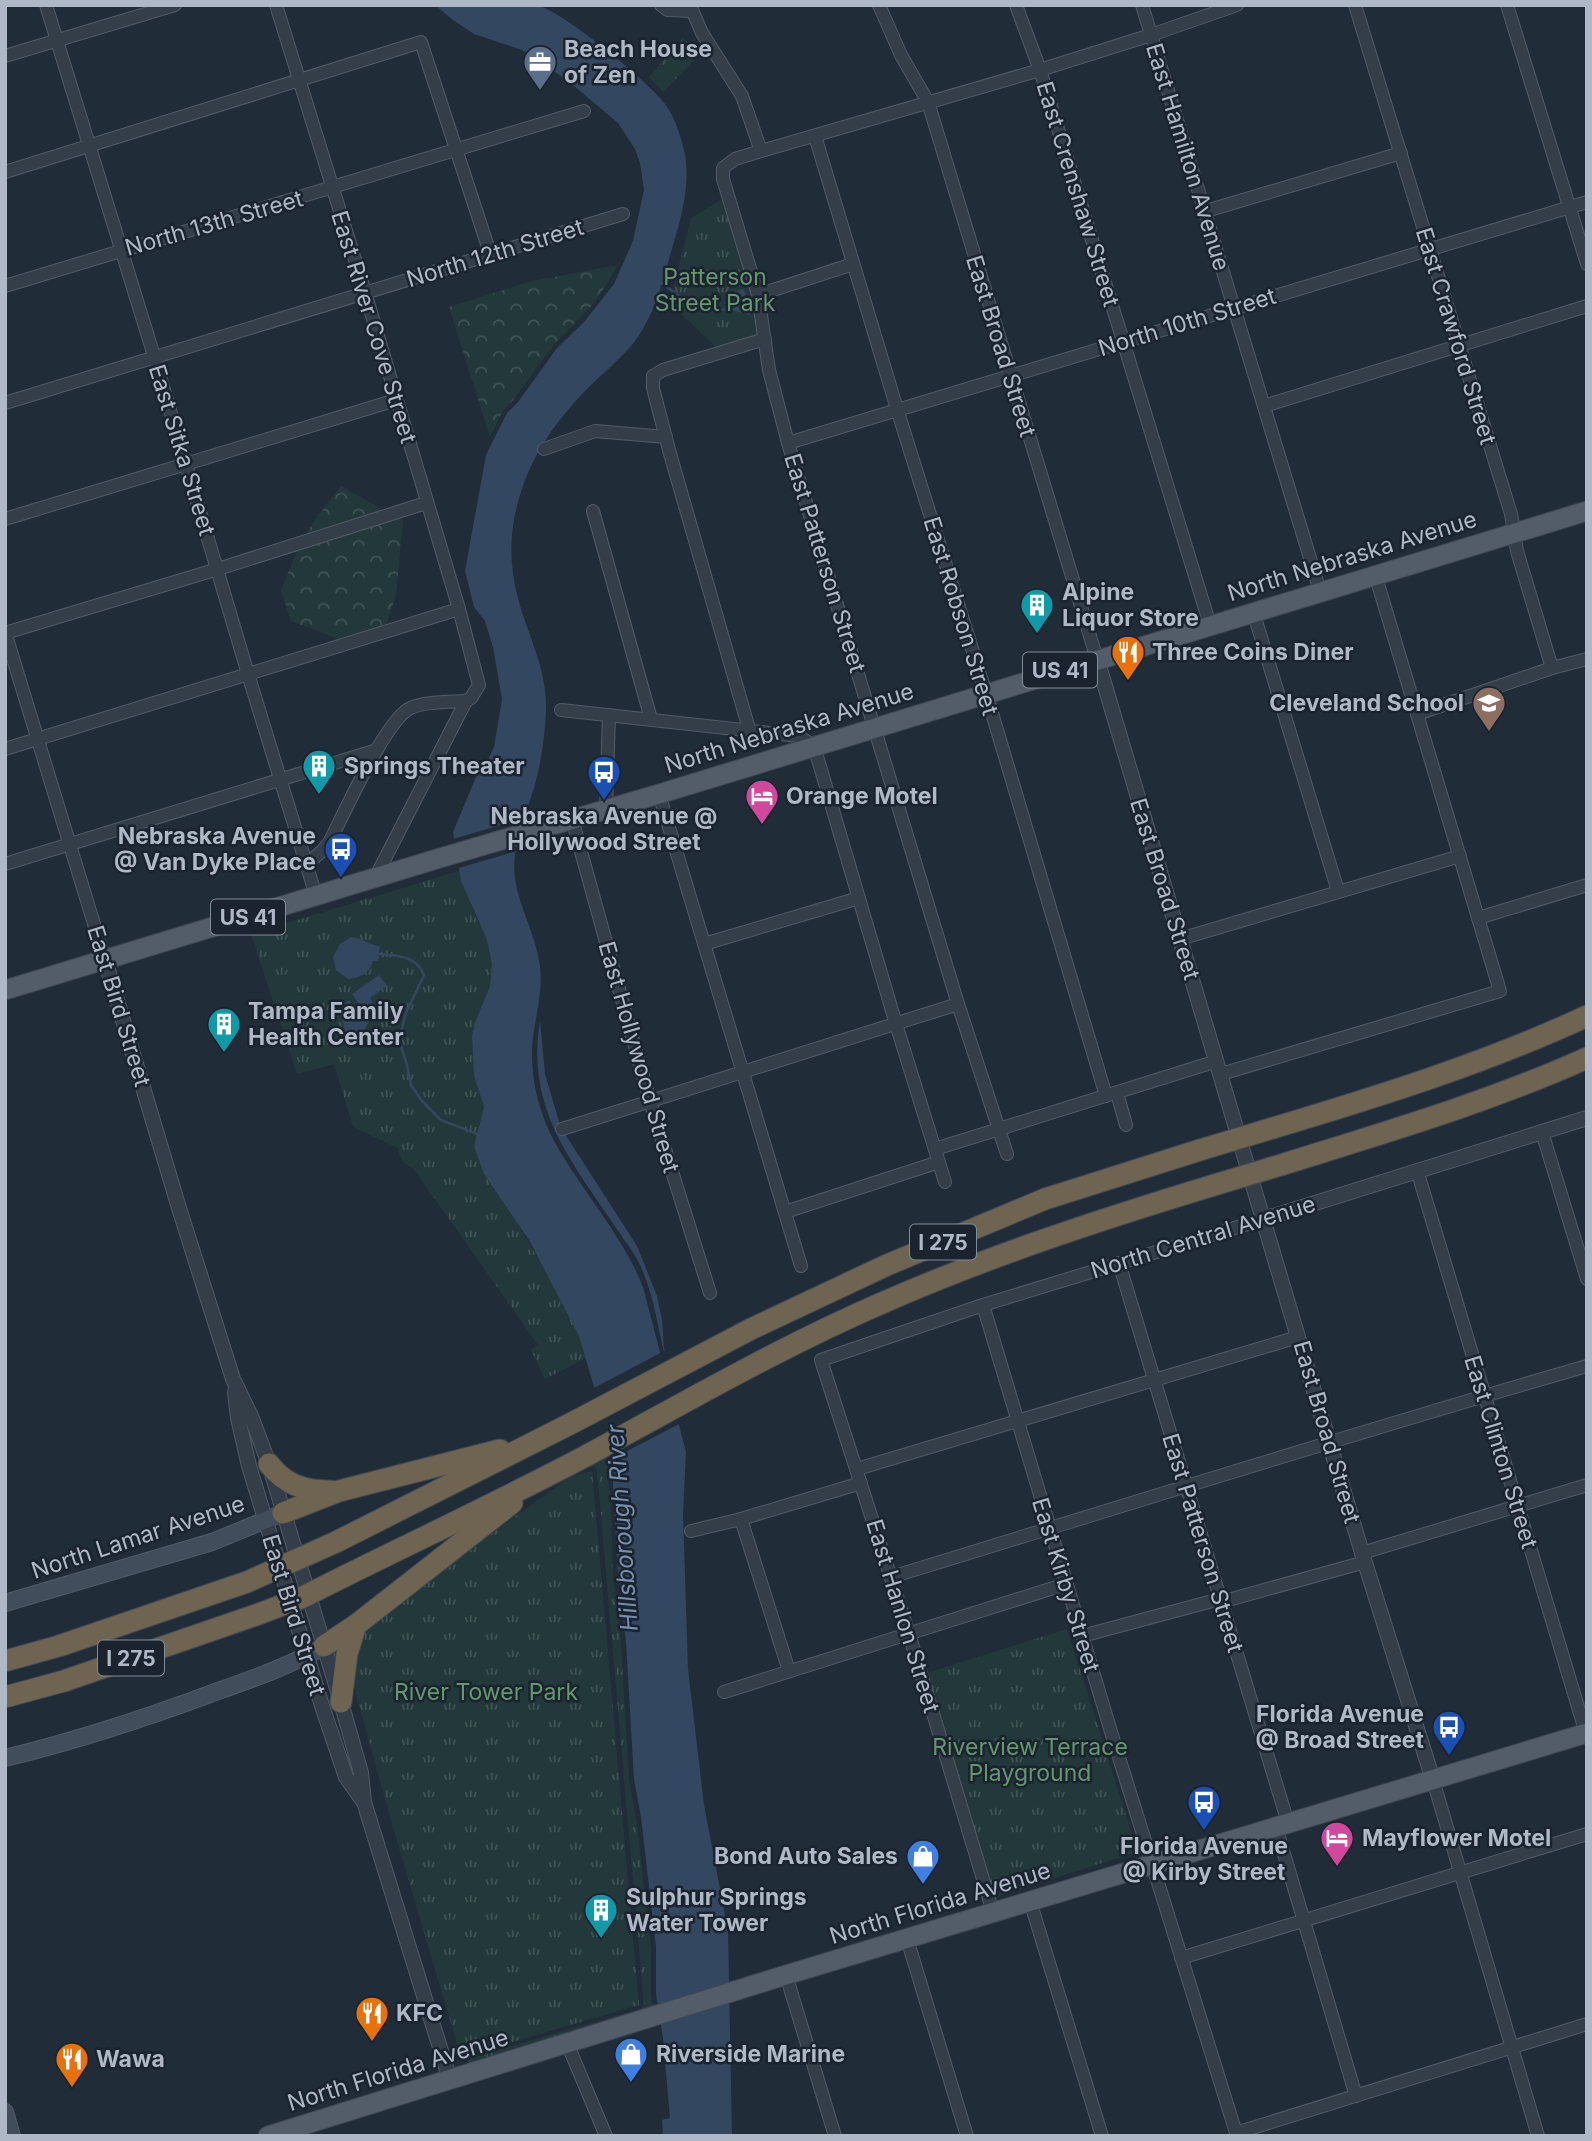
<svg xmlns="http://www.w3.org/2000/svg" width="1592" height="2141" viewBox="0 0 1592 2141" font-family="Inter,sans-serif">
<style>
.forest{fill:url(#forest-crowns)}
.park{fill:url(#park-tufts)}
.water{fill:#344760}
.pier{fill:#212c39}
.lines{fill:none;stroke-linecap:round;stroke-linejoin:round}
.stream{stroke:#344760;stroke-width:2.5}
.minor-casing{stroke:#525b67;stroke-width:14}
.tertiary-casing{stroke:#525b67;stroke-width:16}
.secondary-casing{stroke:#525b67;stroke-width:18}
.primary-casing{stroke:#3e4753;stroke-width:21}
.motorway-casing{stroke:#3f4854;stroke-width:23}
.minor{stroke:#343e49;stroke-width:12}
.tertiary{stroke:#343e49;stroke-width:14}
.secondary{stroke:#424d5c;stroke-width:16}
.primary{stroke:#525d69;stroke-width:19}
.motorway{stroke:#6f6351;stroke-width:21}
.motorway-bridge-casing{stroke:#3f4854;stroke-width:23;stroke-linecap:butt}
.motorway-bridge{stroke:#6f6351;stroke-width:21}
.labels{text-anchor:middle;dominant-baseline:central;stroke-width:5;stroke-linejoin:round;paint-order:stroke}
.shield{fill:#1a232e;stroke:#828b98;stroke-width:2}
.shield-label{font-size:21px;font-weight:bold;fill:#afb8c6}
.poi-label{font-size:23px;font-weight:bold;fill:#afb8c6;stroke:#1a232e;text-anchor:start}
.street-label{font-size:23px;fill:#afb8c6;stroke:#1a232e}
.park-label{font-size:23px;fill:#669670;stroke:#1a232e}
.water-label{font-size:24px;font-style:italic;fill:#768fae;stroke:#1a232e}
</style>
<defs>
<pattern id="forest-crowns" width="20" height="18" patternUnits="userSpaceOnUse" patternTransform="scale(1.75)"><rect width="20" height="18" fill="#23383a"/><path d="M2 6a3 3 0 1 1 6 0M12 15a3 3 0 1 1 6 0" fill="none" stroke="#405355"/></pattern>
<pattern id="park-tufts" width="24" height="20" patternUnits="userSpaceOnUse" patternTransform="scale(1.75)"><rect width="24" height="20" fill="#23383a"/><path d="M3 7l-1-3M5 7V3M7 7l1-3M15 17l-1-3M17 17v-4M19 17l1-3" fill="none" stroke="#405355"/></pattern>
</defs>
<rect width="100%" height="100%" fill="#212c39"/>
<g class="forest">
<path d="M618,265L596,301L553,346L514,399L503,411L490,437L449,307L532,281Z"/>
<path d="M341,486L385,511L305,536L314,521Z"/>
<path d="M397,517L403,521L396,596L386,626L341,640L291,621L281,590L298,549Z"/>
</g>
<g class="park">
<path d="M683,38L700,54L663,92L649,77Z"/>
<path d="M728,196L765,339L721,352L672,305L675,281L691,218Z"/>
<path d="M459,871L476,918L487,940L492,965L490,986L476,1020L472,1036L474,1076L484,1107L474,1146L560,1297L579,1336L586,1358L545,1379L531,1350L538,1345L413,1168C404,1165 399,1158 398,1148L353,1127L334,1064L297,1074L251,934Z"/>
<path d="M606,1456L611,1510L613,1576L621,1643L629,1780L636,1818L651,1948V1995L654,2012L470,2068L467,2059L640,2009L644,2006L597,1470L594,1467H588Z"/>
<path d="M592,1471L639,2005L461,2057L390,1817L353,1683L361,1644L368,1622L572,1476Z"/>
<path d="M1067,1629L1136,1846L1134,1853L995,1897L924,1674Z"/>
</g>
<g class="water">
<path d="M435,5C459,5 482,5 505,5C515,5 526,4 536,5C560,9 649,82 665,104C675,117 681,137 685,154C690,185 682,216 673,245C663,280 655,316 632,345C618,361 602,374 587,389C558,419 534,451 521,492C504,544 511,585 530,635C539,660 547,685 546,711C545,735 541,764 534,788C527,810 518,832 515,855C509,893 536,929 540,967C543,990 536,1014 533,1037C530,1062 534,1090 542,1113C550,1138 565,1160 579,1181C602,1215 628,1249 643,1287L686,1452L683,1514L688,1669L704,1805L728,1931L732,2136H663L662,2120L670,2118L663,2038L656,1994V1947L641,1817L634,1779L626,1642L618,1575L612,1466L606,1427L579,1336L529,1240L484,1174L474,1146L484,1107L474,1076L472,1036L476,1020L490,986L492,965L487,940L461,881L453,832L476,777L486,764L494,747L502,699L493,647L485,621L474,607L465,571L486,455L507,413L518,402L557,348L584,322L614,284L633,241L644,190L640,163L635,149L618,123L573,85L547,66L522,50L474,34L453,20Z"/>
<path d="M744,289L750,315L728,309L735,298L733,292Z"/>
<path d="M351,937C362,937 370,946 380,946L378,961H373C369,974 361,977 348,979L336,970L333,957L340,944Z"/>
<path d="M379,975L387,986L370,998C380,1012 374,1013 367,1025C360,1037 370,1043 349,1045L342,1019L349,1013L343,1004L349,1000L355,1009L360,1006L352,994Z"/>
<path d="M540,1021L545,1074L560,1125L555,1127L558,1135L565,1134L637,1246L657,1296L662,1320L664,1349L672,1365L668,1367C658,1333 655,1295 639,1263C632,1249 621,1236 612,1222C568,1157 526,1106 540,1021Z"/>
</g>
<g class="pier">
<path d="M528,817L520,850L455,869L450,840Z"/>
<path d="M668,1349L675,1363L668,1370L683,1422L608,1461L603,1428L592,1389Z"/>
</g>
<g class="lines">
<g class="stream">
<path d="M662,283L676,294L711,311L728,309"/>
<path d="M379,954C398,956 416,955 424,975L406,1013L399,1040L407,1065L411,1085L422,1101L441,1120L480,1135"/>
</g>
<defs>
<g id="minor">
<path d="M46,5L154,356L248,674L316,896"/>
<path d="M276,5L365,292L459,609L479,685L471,698L466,701C450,702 421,701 407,710C383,727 345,811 330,841L322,851L307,864"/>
<path d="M661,5L668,10L692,11"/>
<path d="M690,5L702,33L742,96L761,151"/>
<path d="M879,5L901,55L928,102L1097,659"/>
<path d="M1016,5L1040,70L1210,625"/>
<path d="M1142,5L1320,591"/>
<path d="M1355,5L1511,514L1517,551L1552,668"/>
<path d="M1507,5L1587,264"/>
<path d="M5,56L175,5"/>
<path d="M815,136L897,409L989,703L1106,1096"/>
<path d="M5,172L421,42L490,253"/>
<path d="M1206,211L1401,153"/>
<path d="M5,286L584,111"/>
<path d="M758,295L853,264"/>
<path d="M5,403L623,214"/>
<path d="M1264,406L1587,306"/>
<path d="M788,443L1587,202"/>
<path d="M544,449L595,431L666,437"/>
<path d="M593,511L651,719"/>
<path d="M5,519L396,400"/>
<path d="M1253,611L1338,891"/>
<path d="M5,632L105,960"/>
<path d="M5,633L218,569L426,503"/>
<path d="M561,710L798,736L814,746L896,1024L945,1182"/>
<path d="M1417,714L1552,668L1587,659"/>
<path d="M749,729L669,450L653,388V376L663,370L765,339"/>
<path d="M5,749L459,609"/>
<path d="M659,794L801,1266"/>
<path d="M606,810L609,715"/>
<path d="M572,819L650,1101L710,1293"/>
<path d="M5,864L377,750"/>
<path d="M375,878L466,701"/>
<path d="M1478,918L1587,885"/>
<path d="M1180,939L1460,856"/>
<path d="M704,944L859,898"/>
<path d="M1221,1074L1500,991L1375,574"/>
<path d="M1117,1093L1126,1125"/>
<path d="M562,1129L958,1004"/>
<path d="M1542,1132L1587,1279"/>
<path d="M935,1149L1217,1061"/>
<path d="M1007,1154L958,1004L788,443L769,370L758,295L723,179V168L735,159L761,151L1040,70L1151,35L1237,5"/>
<path d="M1417,1170L1587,1737"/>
<path d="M785,1212L939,1162"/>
<path d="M1119,1263L1288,1823"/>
<path d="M983,1305L1112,1735L1237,2136"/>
<path d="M857,1469L1298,1337"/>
<path d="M741,1519L789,1671"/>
<path d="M691,1531L741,1519L861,1483"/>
<path d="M1362,1553L1587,1485"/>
<path d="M891,1577C1123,1506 1354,1433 1587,1366"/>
<path d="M1221,1602L1365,1562"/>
<path d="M1082,1636L1220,1599"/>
<path d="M724,1692L1066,1584"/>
<path d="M1433,1780L1538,2136"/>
<path d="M1276,1827L1356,2096"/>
<path d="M1030,1901L1102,2136"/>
<path d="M993,1912L909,1634L821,1360L983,1305L1264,1219"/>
<path d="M907,1939L967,2136"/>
<path d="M1181,1958L1587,1834"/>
<path d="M786,1975L835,2136"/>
<path d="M567,2043L606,2136"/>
<path d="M1236,2133L1587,2024"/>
</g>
<g id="tertiary">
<path d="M1097,659L1362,1553L1433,1780"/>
<path d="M105,960L179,1208L233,1379L251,1416L269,1464L341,1702L361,1773L364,1802L450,2080"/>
<path d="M1264,1219L1587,1118"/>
<path d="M235,1392L238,1418L249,1466L323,1709L346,1777L363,1801"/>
</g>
<g id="secondary">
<path d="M5,1603L212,1542L283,1513"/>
<path d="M5,1758C75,1741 143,1719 210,1694C249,1680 288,1667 324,1646"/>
<path d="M5,2112L12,2136"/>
</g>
<g id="primary">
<path d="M5,990L440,858L659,794L1587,511"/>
<path d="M268,2136L786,1975L1587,1733"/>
</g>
<g id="motorway">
<path d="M1273,1128C1380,1096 1486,1063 1587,1016"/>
<path d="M1284,1164C1386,1132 1489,1102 1587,1058"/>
<path d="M269,1464C285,1485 305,1491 330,1491"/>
<path d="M283,1513L339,1491L500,1450"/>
<path d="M336,1542L570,1424L751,1329L887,1265L1045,1199L1200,1150"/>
<path d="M345,1576C424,1537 504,1499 582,1458C681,1405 778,1348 882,1303C989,1256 1099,1220 1211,1186"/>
<path d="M324,1646L356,1625L512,1503"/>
<path d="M5,1661L59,1646L247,1582"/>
<path d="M5,1697L64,1681L256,1615"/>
<path d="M341,1702L347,1654L356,1625"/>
</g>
</defs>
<use href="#minor" class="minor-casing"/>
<use href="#tertiary" class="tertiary-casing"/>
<use href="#secondary" class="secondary-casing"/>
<use href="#primary" class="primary-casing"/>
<use href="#motorway" class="motorway-casing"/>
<use href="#minor" class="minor"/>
<use href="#tertiary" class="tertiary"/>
<use href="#secondary" class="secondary"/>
<use href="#primary" class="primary"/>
<use href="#motorway" class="motorway"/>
<defs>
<g id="motorway-bridge">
<path d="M1200,1150L1273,1128"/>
<path d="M1211,1186L1284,1164"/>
<path d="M247,1582L336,1542"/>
<path d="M256,1615L301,1598L345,1576"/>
</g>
</defs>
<use href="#motorway-bridge" class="motorway-bridge-casing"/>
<use href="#motorway-bridge" class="motorway-bridge"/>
</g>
<defs>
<symbol id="office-pin" viewBox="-11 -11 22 30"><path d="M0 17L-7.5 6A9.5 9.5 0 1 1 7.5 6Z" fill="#5c6f8a" stroke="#1a232e"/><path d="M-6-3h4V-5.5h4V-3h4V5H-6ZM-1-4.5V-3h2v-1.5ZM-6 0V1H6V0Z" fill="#fff"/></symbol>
<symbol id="building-pin" viewBox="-11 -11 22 30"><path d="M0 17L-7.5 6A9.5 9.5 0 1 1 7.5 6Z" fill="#0f9aa8" stroke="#1a232e"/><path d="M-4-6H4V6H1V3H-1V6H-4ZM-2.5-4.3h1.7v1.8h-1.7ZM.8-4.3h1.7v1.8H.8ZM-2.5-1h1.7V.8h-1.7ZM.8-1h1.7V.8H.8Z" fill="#fff"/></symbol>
<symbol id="restaurant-pin" viewBox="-11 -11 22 30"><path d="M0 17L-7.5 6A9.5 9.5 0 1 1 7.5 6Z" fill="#e8710a" stroke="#1a232e"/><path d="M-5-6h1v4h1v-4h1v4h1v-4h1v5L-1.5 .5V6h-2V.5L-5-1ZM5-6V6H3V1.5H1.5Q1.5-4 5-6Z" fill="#fff"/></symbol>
<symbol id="school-pin" viewBox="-11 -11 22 30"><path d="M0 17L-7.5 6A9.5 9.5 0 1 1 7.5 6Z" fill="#8d6e63" stroke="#1a232e"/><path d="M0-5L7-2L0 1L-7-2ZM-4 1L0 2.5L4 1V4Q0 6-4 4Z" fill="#fff"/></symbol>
<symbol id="bus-pin" viewBox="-11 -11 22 30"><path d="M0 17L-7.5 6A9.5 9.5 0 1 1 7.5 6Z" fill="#1a4fb4" stroke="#1a232e"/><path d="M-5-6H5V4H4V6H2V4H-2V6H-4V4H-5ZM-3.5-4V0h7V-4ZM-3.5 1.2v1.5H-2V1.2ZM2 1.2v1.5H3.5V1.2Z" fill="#fff"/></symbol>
<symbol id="hotel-pin" viewBox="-11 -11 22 30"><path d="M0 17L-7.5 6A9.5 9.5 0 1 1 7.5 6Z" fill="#d1479c" stroke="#1a232e"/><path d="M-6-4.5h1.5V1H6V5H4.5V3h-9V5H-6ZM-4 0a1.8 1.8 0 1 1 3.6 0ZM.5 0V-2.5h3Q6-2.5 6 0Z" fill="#fff"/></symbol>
<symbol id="shop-pin" viewBox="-11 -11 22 30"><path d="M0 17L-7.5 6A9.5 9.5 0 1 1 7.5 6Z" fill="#3f7fe0" stroke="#1a232e"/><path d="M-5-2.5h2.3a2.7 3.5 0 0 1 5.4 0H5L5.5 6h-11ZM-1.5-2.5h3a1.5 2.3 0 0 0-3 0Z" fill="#fff"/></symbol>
</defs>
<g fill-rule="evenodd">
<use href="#office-pin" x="521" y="43" width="38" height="52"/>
<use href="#building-pin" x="1018" y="586" width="38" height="52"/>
<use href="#restaurant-pin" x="1109" y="633" width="38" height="52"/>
<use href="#school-pin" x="1470" y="684" width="38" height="52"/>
<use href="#building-pin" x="300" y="747" width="38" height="52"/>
<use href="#bus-pin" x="585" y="753" width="38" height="52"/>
<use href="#hotel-pin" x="743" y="777" width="38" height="52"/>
<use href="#bus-pin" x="322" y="830" width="38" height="52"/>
<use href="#building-pin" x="205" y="1005" width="38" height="52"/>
<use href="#bus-pin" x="1430" y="1708" width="38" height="52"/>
<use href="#bus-pin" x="1185" y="1783" width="38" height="52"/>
<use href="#hotel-pin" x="1318" y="1819" width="38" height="52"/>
<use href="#shop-pin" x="904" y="1837" width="38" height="52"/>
<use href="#building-pin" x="582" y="1891" width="38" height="52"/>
<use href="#restaurant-pin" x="353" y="1994" width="38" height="52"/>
<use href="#shop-pin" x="612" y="2035" width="38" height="52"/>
<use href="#restaurant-pin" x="53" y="2040" width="38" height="52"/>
</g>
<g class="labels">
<g class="shield">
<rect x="1023" y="652.5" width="74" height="35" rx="5"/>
<rect x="211" y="899.5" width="74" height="35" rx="5"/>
<rect x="910" y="1224.5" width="66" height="35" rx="5"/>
<rect x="98" y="1640.5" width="66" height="35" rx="5"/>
</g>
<g class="shield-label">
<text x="1060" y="670">US 41</text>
<text x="248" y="917">US 41</text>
<text x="943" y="1242">I 275</text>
<text x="131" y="1658">I 275</text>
</g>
<g class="poi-label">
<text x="564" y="49">Beach House<tspan x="564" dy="26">of Zen</tspan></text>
<text x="1062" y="592">Alpine<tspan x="1062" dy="26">Liquor Store</tspan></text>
<text x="1152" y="652">Three Coins Diner</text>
<text x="1464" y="703" text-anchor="end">Cleveland School</text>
<text x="344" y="766">Springs Theater</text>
<text x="786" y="796">Orange Motel</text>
<text x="604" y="816" text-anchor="middle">Nebraska Avenue @<tspan x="604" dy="26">Hollywood Street</tspan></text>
<text x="316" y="836" text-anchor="end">Nebraska Avenue<tspan x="316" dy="26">@ Van Dyke Place</tspan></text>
<text x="248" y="1011">Tampa Family<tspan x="248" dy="26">Health Center</tspan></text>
<text x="1424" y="1714" text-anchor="end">Florida Avenue<tspan x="1424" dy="26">@ Broad Street</tspan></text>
<text x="1362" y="1838">Mayflower Motel</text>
<text x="1204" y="1846" text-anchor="middle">Florida Avenue<tspan x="1204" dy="26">@ Kirby Street</tspan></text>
<text x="898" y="1856" text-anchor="end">Bond Auto Sales</text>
<text x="626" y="1897">Sulphur Springs<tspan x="626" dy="26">Water Tower</tspan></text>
<text x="396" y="2013">KFC</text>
<text x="656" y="2054">Riverside Marine</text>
<text x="96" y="2059">Wawa</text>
</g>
<g class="street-label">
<text transform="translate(1188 157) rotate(73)">East Hamilton Avenue</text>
<text transform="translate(1078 194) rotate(73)">East Crenshaw Street</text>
<text transform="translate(214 223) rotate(-16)">North 13th Street</text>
<text transform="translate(495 253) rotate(-17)">North 12th Street</text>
<text transform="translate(1187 322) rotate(-17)">North 10th Street</text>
<text transform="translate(374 327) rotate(73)">East River Cove Street</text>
<text transform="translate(1456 336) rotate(73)">East Crawford Street</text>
<text transform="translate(1001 346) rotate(73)">East Broad Street</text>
<text transform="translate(182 450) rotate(73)">East Sitka Street</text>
<text transform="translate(1352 556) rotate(-17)">North Nebraska Avenue</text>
<text transform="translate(825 563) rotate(73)">East Patterson Street</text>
<text transform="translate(961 616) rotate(73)">East Robson Street</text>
<text transform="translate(789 728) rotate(-17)">North Nebraska Avenue</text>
<text transform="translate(1165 889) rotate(73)">East Broad Street</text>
<text transform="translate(119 1006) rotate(73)">East Bird Street</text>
<text transform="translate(639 1057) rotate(74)">East Hollywood Street</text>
<text transform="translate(1203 1237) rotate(-17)">North Central Avenue</text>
<text transform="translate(1327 1432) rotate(74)">East Broad Street</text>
<text transform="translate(1501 1452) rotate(73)">East Clinton Street</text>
<text transform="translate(138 1537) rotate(-18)">North Lamar Avenue</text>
<text transform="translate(1203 1543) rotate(73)">East Patterson Street</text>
<text transform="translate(1066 1585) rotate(73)">East Kirby Street</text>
<text transform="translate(294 1615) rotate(73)">East Bird Street</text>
<text transform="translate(903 1616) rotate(73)">East Hanlon Street</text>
<text transform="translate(940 1903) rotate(-17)">North Florida Avenue</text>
<text transform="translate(398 2070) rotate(-17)">North Florida Avenue</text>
</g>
<g class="park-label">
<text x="715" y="277">Patterson<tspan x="715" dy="26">Street Park</tspan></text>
<text x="486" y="1692">River Tower Park</text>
<text x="1030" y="1747">Riverview Terrace<tspan x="1030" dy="26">Playground</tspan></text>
</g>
<g class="water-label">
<text transform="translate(622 1528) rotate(-94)">Hillsborough River</text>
</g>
</g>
<rect width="1592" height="2141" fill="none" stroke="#afb8c6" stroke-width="14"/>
</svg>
